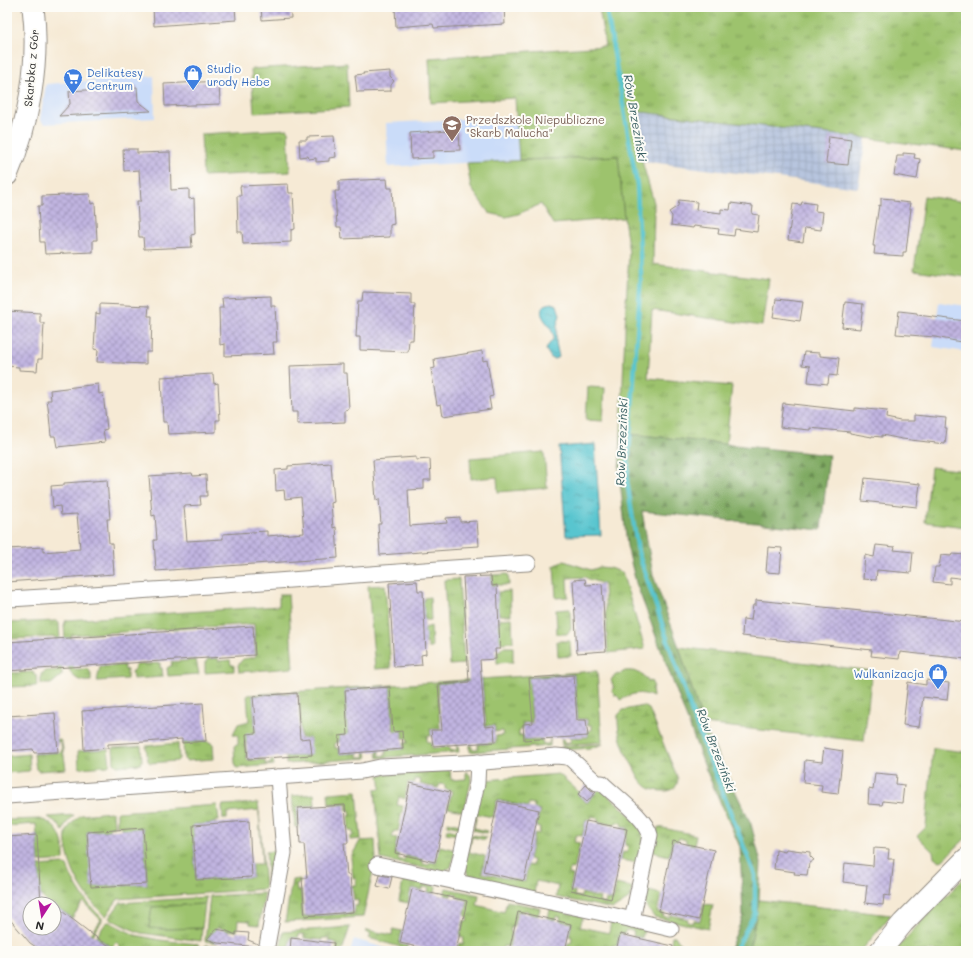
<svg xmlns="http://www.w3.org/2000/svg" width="973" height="958" viewBox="0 0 973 958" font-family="Mali,sans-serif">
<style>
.built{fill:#cadcf9}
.industrial{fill:url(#industrial-grid)}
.grass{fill:url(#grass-tufts);stroke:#64774c}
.forest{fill:url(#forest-firs);stroke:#546a46}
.wetland{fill:url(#wetland-marsh);stroke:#64774c}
.park{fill:#9dc36d;stroke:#64774c}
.water{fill:url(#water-ripples);stroke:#42787d}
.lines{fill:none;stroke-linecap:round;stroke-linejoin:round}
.stream{stroke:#58c5cf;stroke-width:4.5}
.building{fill:url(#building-cross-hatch)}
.street-casing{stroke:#908a80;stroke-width:17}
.secondary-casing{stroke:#908a80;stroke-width:23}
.street{stroke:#fff;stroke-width:15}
.secondary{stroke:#fff;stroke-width:21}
.labels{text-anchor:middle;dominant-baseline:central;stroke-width:4;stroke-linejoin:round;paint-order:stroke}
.street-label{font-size:11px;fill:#2b2b2b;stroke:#fdfcf7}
.shop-label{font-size:11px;fill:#366cbe;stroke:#fdfcf7;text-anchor:start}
.education-label{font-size:11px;fill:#785e54;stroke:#fdfcf7;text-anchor:start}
.water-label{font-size:12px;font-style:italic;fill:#3b6164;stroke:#fdfcf7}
</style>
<defs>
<pattern id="industrial-grid" width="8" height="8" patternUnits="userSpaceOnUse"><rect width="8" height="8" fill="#b7c5de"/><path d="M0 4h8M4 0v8" fill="none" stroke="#9ea9bf"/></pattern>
<pattern id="grass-tufts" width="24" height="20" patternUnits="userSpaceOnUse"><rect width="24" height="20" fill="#9dc36d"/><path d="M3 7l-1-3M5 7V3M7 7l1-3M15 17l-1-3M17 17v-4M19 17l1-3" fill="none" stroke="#809f5a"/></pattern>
<pattern id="forest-firs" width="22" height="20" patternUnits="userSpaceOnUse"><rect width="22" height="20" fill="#7ea960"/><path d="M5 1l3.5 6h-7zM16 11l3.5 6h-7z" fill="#678a4f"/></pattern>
<pattern id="wetland-marsh" width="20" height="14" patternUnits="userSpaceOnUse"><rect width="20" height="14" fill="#9dc36d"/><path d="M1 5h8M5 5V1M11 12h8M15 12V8" fill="none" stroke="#809f5a"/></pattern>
<pattern id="water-ripples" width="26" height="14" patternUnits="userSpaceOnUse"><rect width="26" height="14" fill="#58c5cf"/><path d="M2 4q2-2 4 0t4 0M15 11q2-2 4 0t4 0" fill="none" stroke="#49a0a8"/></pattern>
<pattern id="building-cross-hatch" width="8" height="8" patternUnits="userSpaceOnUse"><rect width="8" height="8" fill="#c1b5e1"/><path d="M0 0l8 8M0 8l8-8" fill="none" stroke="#9d93b7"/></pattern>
</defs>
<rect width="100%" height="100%" fill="#fdfcf7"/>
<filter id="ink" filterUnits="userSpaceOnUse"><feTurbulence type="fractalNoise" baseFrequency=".025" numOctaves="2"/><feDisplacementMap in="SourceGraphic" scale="8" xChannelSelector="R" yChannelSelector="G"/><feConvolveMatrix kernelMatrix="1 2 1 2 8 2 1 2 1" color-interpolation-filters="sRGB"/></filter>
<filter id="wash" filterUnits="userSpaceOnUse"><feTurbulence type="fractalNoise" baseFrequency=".012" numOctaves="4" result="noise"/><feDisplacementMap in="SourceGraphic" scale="16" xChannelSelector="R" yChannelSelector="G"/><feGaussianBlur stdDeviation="0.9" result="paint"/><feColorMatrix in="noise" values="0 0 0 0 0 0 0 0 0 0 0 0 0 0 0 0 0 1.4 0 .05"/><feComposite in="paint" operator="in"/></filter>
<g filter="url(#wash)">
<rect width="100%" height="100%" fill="#f6ead5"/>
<g class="built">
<path d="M154,76L155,118L44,124L40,119L46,84Z"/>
<path d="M483,118L489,122L516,121L519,160L388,167L386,123Z"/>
<path d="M939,302L966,306V352L933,347Z"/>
<path d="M354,939L395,951H350Z"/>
</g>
<path class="industrial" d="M633,111L866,138L858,188L642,161Z"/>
<g class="grass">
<path d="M599,7H966V151L866,138L633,111L642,161L654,203L653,264L769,279L762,326L652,310L648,378L732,386L726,444L621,433L626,304L629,253L624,218L618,156L519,160L515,98L431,103L429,58L605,46Z"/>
<path d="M347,63L349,107L254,113L251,69Z"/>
<path d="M288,129L290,172L203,176L201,134Z"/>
<path d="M924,196L966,202V277L914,270Z"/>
<path d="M931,467L966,471V527L925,522Z"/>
<path d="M564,561L591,570L600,567L609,568L622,572L645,649L608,653L604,585C597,580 592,582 585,577L567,578L568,597L556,598L554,566Z"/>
<path d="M508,574L509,585H492V575Z"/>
<path d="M459,579L464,664L450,665L444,580Z"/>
<path d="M385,585L391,668L375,669L368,586Z"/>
<path d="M510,591L511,615H499V612H495L494,595H498V592Z"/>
<path d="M279,594H288L293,668L239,672L238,665L243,659L255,657L256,655L254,624L71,635L73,667L75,669H88L91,673V681C61,685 66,646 64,625L66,620L279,606Z"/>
<path d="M430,597L431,620H425V618H421L420,601H424V598Z"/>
<path d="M570,609L571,628L567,634H557L556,610Z"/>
<path d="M512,618L513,642L501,643L500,639H496L495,622H500V619Z"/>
<path d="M56,621L59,623L62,675L51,684H41V674L46,671L58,670L56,637L7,639V623Z"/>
<path d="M431,626L432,648H428V643L422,644V629Z"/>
<path d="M557,641H570L571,656L558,657Z"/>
<path d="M502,647H513V662L497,663V651L501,650Z"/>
<path d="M679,647L872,671L864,741L703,724Z"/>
<path d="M218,658V661L230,660L231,665H234V671L205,673V662H207V659Z"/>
<path d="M196,660L199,674L168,676L167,668L172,665L171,662Z"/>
<path d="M160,663V668H162L163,677L133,679L132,671H134V668L135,667V665Z"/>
<path d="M124,665L125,670H127V679L97,681L100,667Z"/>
<path d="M597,671L602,742L562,745L561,739H564V743L571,742V738L588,737V731L592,730V725H588L587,719H578L574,674L529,678L532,722L522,723L523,729L519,730V735H523L524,741L542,740L543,744H549L550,739V746L470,752V745H472V749H478V744L496,743V736L503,735L502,731L495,732V725L486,726L482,680L437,684L440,729H430L431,736H427V742H431L432,748L450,747V751L457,750V745H458L459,752L378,758L377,751H379L380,756L386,755V750L404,749V743H408L407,738H403V731H394L390,686L345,690L348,735L339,736V742L335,743V748H339L340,754L358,753V757H365L364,752H366L367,758L286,764V757L311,755L310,738H301L299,692L253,696L256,741L245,742L247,760H265V764H271V760H273L274,765L237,768L235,763L234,746L238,745V735H233V734L238,724L249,721L247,695Z"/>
<path d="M34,672V675H36L37,686L7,687V679L10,675V673Z"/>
<path d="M57,739L60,740L62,743L66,769L38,771L36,769L34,754L62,752L61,742H57Z"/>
<path d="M207,741L213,744L214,759L186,761L184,759L183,743Z"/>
<path d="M178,743L179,759L177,761L150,763L148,761L146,746Z"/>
<path d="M602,744H603L592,748L562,750L561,747Z"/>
<path d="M141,746L142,761L141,764L117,766L114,763L113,748Z"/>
<path d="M933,748L966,752V838L943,860L940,861L934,857L933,852L917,836L926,827Z"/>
<path d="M108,749L110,764L108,766L79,768L78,751Z"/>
<path d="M29,754L30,770L29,771L7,773V756Z"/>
<path d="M484,769L485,780L559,774L579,792L577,794L587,803L599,788C610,797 641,822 643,835C644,844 640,854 638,863L621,860L623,852L627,853L628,846L625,845L628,828L622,827V823L616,822L615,825L598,822V818L592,816L591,820L586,819L582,836L576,835L574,842L580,843L574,869L570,868L569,874L573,875L570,891L575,892L574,896L581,897L582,893L600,898L599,902L605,904L606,899L613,900L616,884L633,888L630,898L613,909L556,897L558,886L536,881L534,893L481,882L475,880L468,875L465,865L471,835H472L486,837L485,840L472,837L469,852L485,856L482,873L525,882L528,865L532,866L533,860L529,859L535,833L539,834L540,828L536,827L540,810L534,808V804L529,803L528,807L497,800L493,817L477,814L474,828L487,831L486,833L473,830Z"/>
<path d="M450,770L451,780L466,779V771L470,775L471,780L461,828L447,825L448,822L460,825L463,811L448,808L452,791L445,789V785L440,784L438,788L420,784L421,780L415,779L414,783L408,782L405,799L399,797L397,805L403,806L398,831H394L392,837L397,838L394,854L399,855L398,859L404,861L405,856L423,860V864L429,865L430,862L436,863L440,846L455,850L458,835L446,833L447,829L460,832L451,867L442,872L381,859L375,789L381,788L379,775Z"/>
<path d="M357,791L361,839L350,840V837L353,836V831H349L348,816H351L350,810H347V803L329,804L328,793Z"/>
<path d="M314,794L315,805L297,807L298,827H295L292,796Z"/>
<path d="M258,803L259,810L227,813V819H223L222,806L223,805Z"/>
<path d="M217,805L219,820H215V823L193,825L196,880L252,877V864H262L259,811L265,889L118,899L106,916C86,899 72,876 67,850C66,845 65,839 66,834C68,826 75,820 81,815L110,812L113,813L114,826L109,827V830L87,832L92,887L147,884L143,828L122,830L121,826H117V812Z"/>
<path d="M74,815L66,824L63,831L57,823L48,817Z"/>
<path d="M39,819C59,823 65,842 64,860L39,862L36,824L7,826V820Z"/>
<path d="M658,827L696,835L694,845L686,843V840L679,838L678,841L673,840L669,856L653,852Z"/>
<path d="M375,840L376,858L363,917L285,922L292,880L300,879V883L296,884L297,891L301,890L303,917L355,913L354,906H358V900H354L352,885H356V879L353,878L351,857L360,841Z"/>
<path d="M278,851L271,886H268L266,852Z"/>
<path d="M63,864L67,866C75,887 86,903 102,918V921L93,935L91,934L101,920L83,902L72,918L55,906L54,907V904C48,904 43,899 40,894L39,866Z"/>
<path d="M966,876V951H895L917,926Z"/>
<path d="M407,879L436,886L435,893L428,892L429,888L423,887L422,890L411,888L408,903L399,901L403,882Z"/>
<path d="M446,888L479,895L477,905L504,912L507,901L540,908L538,916L528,913V911L524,910V912L517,911L513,927H511L510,931L512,932L509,947L503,946L502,951H457L459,943L463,944L464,938L460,937L464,921H467L468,917L465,916L468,900L457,897V894L452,893L451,896L444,895Z"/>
<path d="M645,890L661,894L657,912L663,913V916L669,918L670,915L688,919L687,922L693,923L694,920L700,921L704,904L713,905L708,929L654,917L642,901Z"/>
<path d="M264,893V898L259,925L250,924V921L238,920L237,931L225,930L218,927L208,938L218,943L205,941L210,896Z"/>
<path d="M206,897L205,904L152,907L149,928L164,929L202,928L201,941L141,933L126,927L109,918L120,903Z"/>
<path d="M759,900L891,915L861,951H747L752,938Z"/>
<path d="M550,909L583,916L580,927L609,933L611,922L644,929L642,938L633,936L634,931L626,930L624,934L620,933L617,946L612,945L611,951H566L568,943H571L572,937L569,936L572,923L560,921L561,917L556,916L555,920L548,918Z"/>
<path d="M109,922L135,935L160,940L197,944L200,946V951H118L121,947L116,942L112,947L96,937L106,923Z"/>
<path d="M350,927L342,951H336L337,943L329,941V938H322V940L304,938V934H299L298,938L290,937L289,950L280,949L283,932Z"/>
<path d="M393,929L402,931L399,944L408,946L407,949L369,938L371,934L366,932L367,930L392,935Z"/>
<path d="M672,936H675L685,951H674L675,944L671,943Z"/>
<path d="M206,945L245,949V951H204L205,946Z"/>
</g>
<path class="forest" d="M621,433L829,455L821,530L642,511L653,575L679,647L703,724L751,824L761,863L759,900L752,938L747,951H729L743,916L740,847L706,770L636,583L627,546L619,471Z"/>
<path class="wetland" d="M644,706L649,709L678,779C677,787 674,790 667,791C660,791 652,791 646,786C640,781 637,774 634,768C624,751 617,735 618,715L623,710Z"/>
<g class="park">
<path d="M618,156L624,218L553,224L541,204L518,214L506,217L489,213L471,188L467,163Z"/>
<path d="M588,387L605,388L603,421L586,420Z"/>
<path d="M544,452L547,488L498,492L497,477L471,479L470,458Z"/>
<path d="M625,671C636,670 642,673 649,682L651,681L654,687L652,688L653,697C641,691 631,693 621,700L616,695H614L612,689L614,688L611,680L616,674L618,675Z"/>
<path d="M205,904L202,928L164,929L149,928L152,907Z"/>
</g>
<g class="water">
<path d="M551,303L557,305L560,315L557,325L556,343L559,357L554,359L551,358L546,350C547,345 552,342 554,337C553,334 552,331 550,328C546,320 537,315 544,305Z"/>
<path d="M595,444L601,535L566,536L559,447Z"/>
</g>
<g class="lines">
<path class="stream" d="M606,7L637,185L641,275L627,481L638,552L695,722L755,875V913L735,951"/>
</g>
<g id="blocks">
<g class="building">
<path d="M153,7H235L236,20L154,26Z"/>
<path d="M261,7H290L291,18L262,20Z"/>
<path d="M395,7H504L505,24L434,28L433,24L396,27Z"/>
<path d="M390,71V77L394,81L391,85V91L357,92L355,75L364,74L363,73Z"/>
<path d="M219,81L220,104L165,106L164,84Z"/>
<path d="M137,87L138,101L151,111L59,116L70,104L69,91Z"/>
<path d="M448,130V132L459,131L460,150L433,151V158L411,159L410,133Z"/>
<path d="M334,136L336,157L329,158V161L316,162V158L309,159L308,156L300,157L299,140H307V137Z"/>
<path d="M829,136L851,139L848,165L826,163Z"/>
<path d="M123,149H137V153L170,152L171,190L189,189V199L194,198L195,234L191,235L192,247L144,249L143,237H139L137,201H141L139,170L124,171Z"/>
<path d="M903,153L915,154L914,158L920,159L917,179L894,175L897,156H903Z"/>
<path d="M387,179L388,188H392L394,224L390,225V237L342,239L341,227H337L335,191H339V181Z"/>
<path d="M288,184L289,193H293L295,229L291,230V242L243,244L242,232H238L237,196H241L240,186Z"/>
<path d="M90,194L91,204L95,203L97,240H93V252L45,254L44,242H40L38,206H42V196Z"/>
<path d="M881,198L893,199V201L910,203L909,208H911L906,252H903V256L874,254L875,246H873L875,231L879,205L881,206Z"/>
<path d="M679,200L697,202L696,210L721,213V209L730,210L731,203L753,206L752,214L759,215L757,232L735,229L734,236L718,234L719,229L694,226L693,228L671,225L672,216L669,212L678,206Z"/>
<path d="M802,202L816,204L815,211L823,212L821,230L805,228L803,242L788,240L793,204L801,205Z"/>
<path d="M363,292L411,294V304H415L413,340H409L408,352L360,350V337H356L358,301H362Z"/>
<path d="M271,296V306H275L277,342H273L274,354L225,356V344L220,345L219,308H223L222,298Z"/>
<path d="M776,299L803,302L800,321L773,317Z"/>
<path d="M845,302L863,304L860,329L842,327Z"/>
<path d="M100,304L149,306L148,316H152L151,352H146V364L97,362L98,350L94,349L96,313L100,314Z"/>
<path d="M7,311L40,313V323H44L42,359H38L37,371L19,370V367L7,366Z"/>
<path d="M899,311L917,313V315L966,321V343L935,337L896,334Z"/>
<path d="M482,351L483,361L487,360L493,396L489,397L491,409L443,416L441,404L437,405L431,369L435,368L434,359Z"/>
<path d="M804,352L820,353V356L839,358L837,376L829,375L828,384L808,382L810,366L802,365Z"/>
<path d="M343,364V373H347L349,409L345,410V422L297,424V412H292L290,366Z"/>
<path d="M213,374L214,384L218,383L220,420H216V432L168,434L167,422H163L161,377Z"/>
<path d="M98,384L99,394L103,393L107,429L103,430L105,442L57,447L55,436H51L49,415L47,400H51L50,390Z"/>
<path d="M783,403L855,411V408L887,411L886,418L900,421H914V415L946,418L945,428H947L945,444L902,439L882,435V437L872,436V437L850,433V432L810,428V430L780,427Z"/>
<path d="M416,457V460L430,459L431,480H424V489L408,490L410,526L447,523L446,518L460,517V522L477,521L479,546L462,547V549L380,555L378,524H381L379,499L376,500L373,460Z"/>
<path d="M331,463L334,502L331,503L333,528L336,527L338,558L156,571L154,540H157L155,515L152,516L149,476L192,473L193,476L206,475L207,496H200L201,505L184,506L187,541L223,539V534L267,531V536L304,533L301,497L285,499L284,490L276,491L275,470L288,469V466Z"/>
<path d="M865,478L920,484L917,507L862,501Z"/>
<path d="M107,480L110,519H107L109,543H112L114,574L7,582V549L43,547V552L80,549L77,514L61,515L60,506L53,507L51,486L64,485V483Z"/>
<path d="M876,545L895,547L894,550L913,552L911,573L877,570L876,580L863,579L865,555L874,557Z"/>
<path d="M768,547L782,548L780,573L766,572Z"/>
<path d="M952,554L966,555V579L950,577V584L933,582L935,567H939L941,555L951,556Z"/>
<path d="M491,576L492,586L497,585L500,649H495L496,659L480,660L485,727L494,726L495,742L433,746L431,730H442L438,684L469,682L463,577Z"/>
<path d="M585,579L586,585L602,584L606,651L577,653L573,580Z"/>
<path d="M417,581L418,591H423L426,654L421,655L422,665L394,667L389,583Z"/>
<path d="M756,600L966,622V659L900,652L899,659L871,656L872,650L742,636L743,619L751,620L753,605H756Z"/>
<path d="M253,626L255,655L7,671V642Z"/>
<path d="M574,675L577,720H586L588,736L524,740L523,724L533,723L529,678Z"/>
<path d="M926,680L949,683L947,700L923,697L919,727L903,725L908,682L926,685Z"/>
<path d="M390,687L393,732L402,731L403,749L340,754L339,736L348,735L345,690Z"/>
<path d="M297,693L300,739L310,738L312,755L248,759L246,734L256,733L253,696Z"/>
<path d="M203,703L206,741L182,743V739L145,742L108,744V748L84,750L82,711Z"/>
<path d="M55,713L58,752L34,753L33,749L7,751V716Z"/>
<path d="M824,748L843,751L838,794L821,792L822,785L803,783L805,760L822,762Z"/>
<path d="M875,773L897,775L896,784L904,785L902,803L883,801L882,805L868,804L869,789L873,790Z"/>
<path d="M410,783L450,792L435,862L395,853Z"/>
<path d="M586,785L591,790L596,792L587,802L578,794Z"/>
<path d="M498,801L539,810L524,881L483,872Z"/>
<path d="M345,805L348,843H344L347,875H350L353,912L305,916L302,878H307L304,844H300L298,808Z"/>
<path d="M249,821L252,877L196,880L193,825Z"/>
<path d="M586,821L627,829L611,899L571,890Z"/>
<path d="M143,828L147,884L91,887L87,832Z"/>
<path d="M37,835L41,904H30V928H54V905L93,935L117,951H42L30,943L7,916V837Z"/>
<path d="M673,841L714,850L699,920L659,911Z"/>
<path d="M874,848L889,849L888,859H894L890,896L884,895L883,905L865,903L867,885L843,882L845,863L873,866Z"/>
<path d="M786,849L810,852V856L814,860L809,863L807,875L794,874L795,872L774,869L776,850L785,852Z"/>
<path d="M380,875L392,877L389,889L377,886Z"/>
<path d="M412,889L467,901L456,951H435L400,943Z"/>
<path d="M518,912L571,924L565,951H509Z"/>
<path d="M216,929L227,931L236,935V932L249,933L248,940L258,944V947L218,943L207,939Z"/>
<path d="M620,934L673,946L672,951H616Z"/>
<path d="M291,938L334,943L333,951H290Z"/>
</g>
</g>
</g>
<g filter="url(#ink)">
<use href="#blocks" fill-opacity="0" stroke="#908a80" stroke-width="1"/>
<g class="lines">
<defs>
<g id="street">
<path d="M7,599C181,590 354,574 528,563"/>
<path d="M7,796L362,771L380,767L484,762L556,756L567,757L571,759L597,783H602C615,796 646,818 650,835L632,920"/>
<path d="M377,865L616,916L671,929"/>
<path d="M455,882L477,783L478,762"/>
<path d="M266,951L284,853L278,777"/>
</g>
<g id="secondary">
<path d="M7,175C29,123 40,63 33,7"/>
<path d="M880,951L903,923L966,859"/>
</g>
</defs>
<use href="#street" class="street-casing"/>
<use href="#secondary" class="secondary-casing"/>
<use href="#street" class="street"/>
<use href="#secondary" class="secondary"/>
</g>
</g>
<defs>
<symbol id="shop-pin" viewBox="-11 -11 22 30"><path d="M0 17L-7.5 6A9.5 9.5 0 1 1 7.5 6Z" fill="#3f7fe0" stroke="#fdfcf7"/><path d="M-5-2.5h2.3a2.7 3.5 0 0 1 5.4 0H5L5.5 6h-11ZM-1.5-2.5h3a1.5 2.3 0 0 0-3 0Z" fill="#fff"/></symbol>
<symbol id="supermarket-pin" viewBox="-11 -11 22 30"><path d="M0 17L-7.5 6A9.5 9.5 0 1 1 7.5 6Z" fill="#3f7fe0" stroke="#fdfcf7"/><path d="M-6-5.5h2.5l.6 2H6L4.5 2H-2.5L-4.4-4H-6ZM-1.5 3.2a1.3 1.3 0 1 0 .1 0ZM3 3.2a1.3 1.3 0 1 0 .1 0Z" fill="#fff"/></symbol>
<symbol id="school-pin" viewBox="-11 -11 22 30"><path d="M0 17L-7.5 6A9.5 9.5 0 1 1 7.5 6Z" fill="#8d6e63" stroke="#fdfcf7"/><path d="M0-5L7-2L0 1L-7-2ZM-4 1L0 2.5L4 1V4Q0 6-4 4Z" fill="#fff"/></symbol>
</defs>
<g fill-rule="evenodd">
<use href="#shop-pin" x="182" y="63" width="22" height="30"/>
<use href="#supermarket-pin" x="62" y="67" width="22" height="30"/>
<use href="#school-pin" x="441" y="114" width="22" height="30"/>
<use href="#shop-pin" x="927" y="662" width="22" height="30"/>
</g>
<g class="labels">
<g class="street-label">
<text transform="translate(31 68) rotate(-85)">Skarbka z Gór</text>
</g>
<g class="shop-label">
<text x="207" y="68">Studio<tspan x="207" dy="13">urody Hebe</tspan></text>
<text x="87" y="72">Delikatesy<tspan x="87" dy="13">Centrum</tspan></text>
<text x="924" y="673" text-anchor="end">Wulkanizacja</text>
</g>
<g class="education-label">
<text x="466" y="119">Przedszkole Niepubliczne<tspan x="466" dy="13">"Skarb Malucha"</tspan></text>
</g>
<g class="water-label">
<text transform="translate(636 118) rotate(80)">Rów Brzeziński</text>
<text transform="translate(621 442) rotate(-88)">Rów Brzeziński</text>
<text transform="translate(717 750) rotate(69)">Rów Brzeziński</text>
</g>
</g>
<rect width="973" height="958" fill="none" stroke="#fdfcf7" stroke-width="24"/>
<g transform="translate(42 916) rotate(192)"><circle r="19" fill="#fdfcf7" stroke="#a9a8a5"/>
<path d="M0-3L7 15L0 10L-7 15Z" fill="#b5179e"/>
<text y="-6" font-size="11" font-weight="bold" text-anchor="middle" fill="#2b2b2b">N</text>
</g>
</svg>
